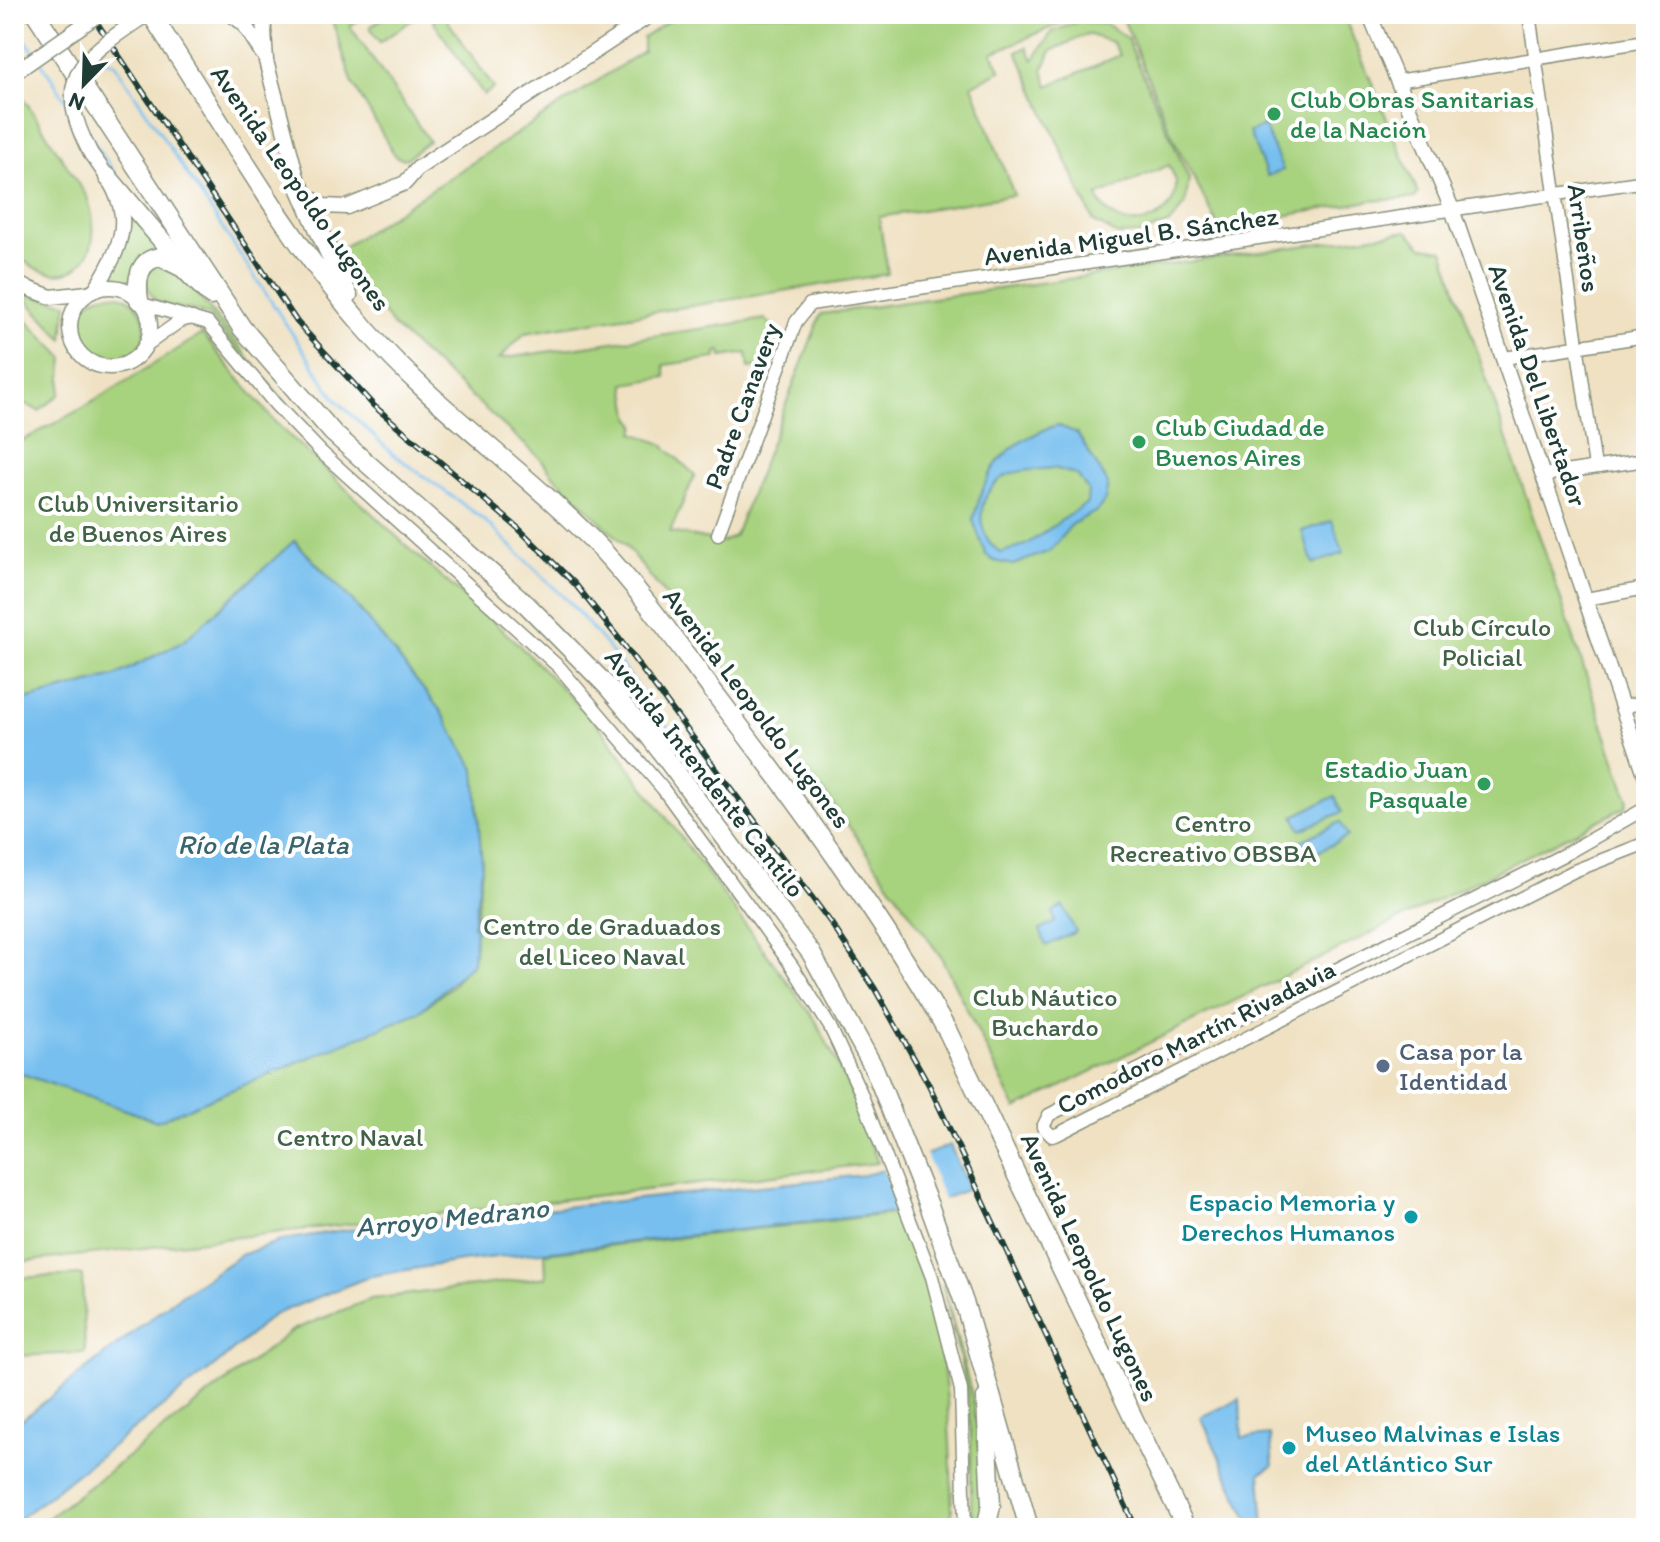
<svg xmlns="http://www.w3.org/2000/svg" width="1660" height="1542" viewBox="0 0 1660 1542" font-family="Itim,sans-serif">
<style>
.green{fill:#a7d27e;stroke:#638859;stroke-width:2;fill-rule:evenodd}
.water{fill:#77bfef;stroke:#4b7e92;stroke-width:2;fill-rule:evenodd}
.pier{fill:#efe1c2}
.lines{fill:none;stroke-linecap:round;stroke-linejoin:round}
.stream{stroke:#77bfef;stroke-width:3}
.minor-casing{stroke:#878f7b;stroke-width:15}
.major-casing{stroke:#878f7b;stroke-width:17}
.highway-casing{stroke:#878f7b;stroke-width:21}
.minor{stroke:#fff;stroke-width:12}
.major{stroke:#fff;stroke-width:14}
.highway{stroke:#fff;stroke-width:18}
.rail-casing{stroke:#1f3d34;stroke-width:6}
.rail{stroke:#fff;stroke-width:3;stroke-dasharray:9;stroke-linecap:butt}
.major-bridge-casing{stroke:#878f7b;stroke-width:17;stroke-linecap:butt}
.major-bridge{stroke:#fff;stroke-width:14}
.leisure-dot{fill:#2e9e5b;stroke:#fff;stroke-width:3}
.service-dot{fill:#5c6f8a;stroke:#fff;stroke-width:3}
.culture-dot{fill:#0f9aa8;stroke:#fff;stroke-width:3}
.labels{text-anchor:middle;dominant-baseline:central;stroke-width:8;stroke-linejoin:round;paint-order:stroke}
.leisure-label{font-size:26px;fill:#27864d;stroke:#fff;text-anchor:start}
.street-label{font-size:26px;fill:#1f3d34;stroke:#fff}
.park-label{font-size:26px;fill:#416246;stroke:#fff}
.service-label{font-size:26px;fill:#4e5e75;stroke:#fff;text-anchor:start}
.culture-label{font-size:26px;fill:#0d838f;stroke:#fff;text-anchor:end}
.water-label{font-size:28px;font-style:italic;fill:#39646c;stroke:#fff}
</style>
<rect width="100%" height="100%" fill="#fff"/>
<filter id="ink" filterUnits="userSpaceOnUse"><feTurbulence type="fractalNoise" baseFrequency=".0125" numOctaves="2"/><feDisplacementMap in="SourceGraphic" scale="16" xChannelSelector="R" yChannelSelector="G"/><feConvolveMatrix kernelMatrix="1 2 1 2 8 2 1 2 1" color-interpolation-filters="sRGB"/></filter>
<filter id="wash" filterUnits="userSpaceOnUse"><feTurbulence type="fractalNoise" baseFrequency=".006" numOctaves="4" result="noise"/><feDisplacementMap in="SourceGraphic" scale="32" xChannelSelector="R" yChannelSelector="G"/><feGaussianBlur stdDeviation="1.8" result="paint"/><feColorMatrix in="noise" values="0 0 0 0 0 0 0 0 0 0 0 0 0 0 0 0 0 1.4 0 .05"/><feComposite in="paint" operator="in"/></filter>
<g filter="url(#wash)">
<rect width="100%" height="100%" fill="#efe1c2"/>
<g class="green">
<path d="M330,14H368L350,26L429,141L406,159L396,157L353,84Z"/>
<path d="M389,14H421L380,42L370,27Z"/>
<path d="M443,14L494,88L484,95L433,21Z"/>
<path d="M679,14H1082L992,53L1001,71L972,85L1014,195L879,217L888,274L525,333L499,359L765,319L779,332L766,365L749,368L747,353L722,357L721,351L716,352V358L664,365L666,377L625,384L630,415L636,425L634,433L662,444L695,475L670,532L723,542L735,535L821,314L1407,231L1423,247L1443,250L1628,799L1626,807L1016,1109L941,957L828,797L625,545L553,475L541,459L394,327L336,252L643,51V38Z"/>
<path d="M1121,14H1343L1418,193L1415,198L1370,201L1219,227L1175,142Z"/>
<path d="M1079,21L1106,24L1127,38L1189,179L1185,205L1170,223L1142,234L1118,235L1094,222L1017,52L1027,47L1033,60L1052,32ZM1087,34L1112,42L1120,55L1048,86L1043,70L1051,51ZM1169,165C1171,170 1176,178 1176,183C1178,224 1116,240 1097,196Z"/>
<path d="M14,83L87,197C110,258 67,301 14,253Z"/>
<path d="M132,215L165,250L131,283L109,279C116,256 129,239 132,215Z"/>
<path d="M157,264L178,270L294,414L271,391L209,316C179,300 148,318 146,274Z"/>
<path d="M21,294L67,303L63,339Z"/>
<circle cx="111" cy="328" r="34"/>
<path d="M14,308L64,358L60,394L39,411L14,398Z"/>
<path d="M202,334L275,422L412,551L516,642L600,727L816,1021L847,1083L878,1163L14,1263V1071L157,1121L419,1012L453,985L472,958L482,867L474,770L440,710L355,604L295,541L184,641L115,676L14,703V445L83,408Z"/>
<path d="M900,1213C947,1323 951,1410 952,1528H35L293,1330L371,1299L546,1277L545,1253Z"/>
<path d="M82,1275L85,1353L14,1356V1278Z"/>
<path d="M943,1284L973,1399L988,1515L980,1522L971,1512V1427L967,1391Z"/>
</g>
<g class="water">
<path d="M1264,126L1283,170L1267,176L1249,132Z"/>
<path d="M1057,425L1077,433L1108,484L1105,500L1097,511L1072,524L1050,551L1013,565L994,561L986,555L973,520C988,466 1001,445 1057,425ZM1054,468L1077,475L1088,490L1087,503L1027,544L1001,553C977,536 974,503 998,481C1011,469 1037,470 1054,468Z"/>
<path d="M1332,521L1344,553L1313,564L1302,531Z"/>
<path d="M294,541L355,604L440,710L475,770L482,867L473,926L476,928L473,963L419,1012L157,1121L14,1071V703L115,676L184,641Z"/>
<path d="M1335,796L1342,812L1301,830L1294,816Z"/>
<path d="M1340,822L1348,836L1309,857L1301,841Z"/>
<path d="M1063,906L1076,932L1046,946L1040,930L1055,922L1053,912Z"/>
<path d="M950,1145L969,1189L916,1210L461,1261L371,1276L273,1315L217,1364L14,1523V1426L174,1300L241,1255L283,1240L337,1231L864,1175L897,1167Z"/>
<path d="M1240,1399L1242,1438L1270,1435L1273,1466L1260,1473L1264,1528H1252L1201,1417Z"/>
</g>
<path class="pier" d="M925,1151L945,1203L901,1217L882,1167Z"/>
<g class="lines">
<g class="stream">
<path d="M14,22L34,52"/>
<path d="M106,61L114,63L336,400L393,454L482,518L570,603L607,646L768,861"/>
<path d="M41,62L67,102"/>
<path d="M89,135L114,172"/>
</g>
</g>
</g>
<g filter="url(#ink)">
<g class="lines">
<defs>
<g id="minor">
<path d="M1529,14L1595,467"/>
<path d="M1397,81L1646,41"/>
<path d="M142,304L208,323L275,404L321,452L560,668L663,789L792,966L830,1027L860,1091L932,1277L961,1390L965,1528"/>
<path d="M145,346L180,321L193,318"/>
<path d="M1504,358L1646,336"/>
<path d="M1544,475L1646,460"/>
<path d="M718,534L796,322L810,304L1646,181"/>
<path d="M1586,599L1646,588"/>
<path d="M1623,707L1646,702"/>
<path d="M1646,808L1567,853L1049,1115L1043,1127L1052,1136L1058,1134L1574,871L1646,843"/>
</g>
<g id="major">
<path d="M231,14L244,24L262,53"/>
<path d="M263,14L266,61L299,185L309,197L323,206L347,207L405,183L418,168L652,14"/>
<path d="M1369,14L1452,209L1646,777"/>
<path d="M91,154C133,209 131,232 95,290"/>
<path d="M14,283L51,297L88,293"/>
<circle cx="110" cy="327" r="40"/>
</g>
<g id="highway">
<path d="M36,14L242,328L333,433L527,605L607,686L650,737L811,953L874,1068L930,1208L965,1305L1029,1528"/>
<path d="M151,14C220,119 282,232 364,327C435,410 527,471 602,550C645,596 681,649 719,699C801,807 881,915 948,1032L1186,1528"/>
<path d="M261,14L264,19"/>
<path d="M108,177L181,263"/>
<path d="M299,185L348,295"/>
<path d="M139,300C136,281 138,259 161,257L183,268L211,296"/>
<path d="M986,1528L991,1506L986,1398"/>
</g>
</defs>
<use href="#minor" class="minor-casing"/>
<use href="#major" class="major-casing"/>
<use href="#highway" class="highway-casing"/>
<use href="#minor" class="minor"/>
<use href="#major" class="major"/>
<use href="#highway" class="highway"/>
<defs>
<path id="rail" d="M91,14L297,322L374,406L518,528L575,584L620,640L831,923L875,989L929,1085L1136,1528"/>
</defs>
<use href="#rail" class="rail-casing"/>
<use href="#rail" class="rail"/>
<defs>
<g id="major-bridge">
<path d="M14,73L99,14"/>
<path d="M91,154C49,75 84,57 147,14"/>
</g>
</defs>
<use href="#major-bridge" class="major-bridge-casing"/>
<use href="#major-bridge" class="major-bridge"/>
</g>
</g>
<g class="leisure-dot">
<circle cx="1274" cy="114" r="8"/>
<circle cx="1139" cy="442" r="8"/>
<circle cx="1484" cy="784" r="8"/>
</g>
<circle class="service-dot" cx="1383" cy="1066" r="8"/>
<g class="culture-dot">
<circle cx="1411" cy="1217" r="8"/>
<circle cx="1289" cy="1448" r="8"/>
</g>
<g class="labels">
<g class="leisure-label">
<text x="1290" y="99">Club Obras Sanitarias<tspan x="1290" dy="30">de la Nación</tspan></text>
<text x="1155" y="427">Club Ciudad de<tspan x="1155" dy="30">Buenos Aires</tspan></text>
<text x="1468" y="769" text-anchor="end">Estadio Juan<tspan x="1468" dy="30">Pasquale</tspan></text>
</g>
<g class="street-label">
<text transform="translate(301 188) rotate(55)">Avenida Leopoldo Lugones</text>
<text transform="translate(1131 236) rotate(-8)">Avenida Miguel B. Sánchez</text>
<text transform="translate(1584 238) rotate(82)">Arribeños</text>
<text transform="translate(1538 385) rotate(71)">Avenida Del Libertador</text>
<text transform="translate(742 406) rotate(-70)">Padre Canavery</text>
<text transform="translate(757 708) rotate(53)">Avenida Leopoldo Lugones</text>
<text transform="translate(705 773) rotate(52)">Avenida Intendente Cantilo</text>
<text transform="translate(1196 1037) rotate(-27)">Comodoro Martín Rivadavia</text>
<text transform="translate(1090 1267) rotate(65)">Avenida Leopoldo Lugones</text>
</g>
<g class="park-label">
<text x="138" y="503">Club Universitario<tspan x="138" dy="30">de Buenos Aires</tspan></text>
<text x="1482" y="627">Club Círculo<tspan x="1482" dy="30">Policial</tspan></text>
<text x="1213" y="823">Centro<tspan x="1213" dy="30">Recreativo OBSBA</tspan></text>
<text x="602" y="926">Centro de Graduados<tspan x="602" dy="30">del Liceo Naval</tspan></text>
<text x="1045" y="997">Club Náutico<tspan x="1045" dy="30">Buchardo</tspan></text>
<text x="350" y="1137">Centro Naval</text>
</g>
<g class="service-label">
<text x="1399" y="1051">Casa por la<tspan x="1399" dy="30">Identidad</tspan></text>
</g>
<g class="culture-label">
<text x="1395" y="1202">Espacio Memoria y<tspan x="1395" dy="30">Derechos Humanos</tspan></text>
<text x="1305" y="1433" text-anchor="start">Museo Malvinas e Islas<tspan x="1305" dy="30">del Atlántico Sur</tspan></text>
</g>
<g class="water-label">
<text x="263" y="844">Río de la Plata</text>
<text transform="translate(452 1217) rotate(-6)">Arroyo Medrano</text>
</g>
</g>
<rect width="1660" height="1542" fill="none" stroke="#fff" stroke-width="48"/>
<g transform="translate(84 84) rotate(203)" stroke="#ffffff" stroke-width="6" paint-order="stroke">
<path d="M0-6L14 30L0 20L-14 30Z" fill="#1f3d34"/>
<text y="-12" font-size="22" font-weight="bold" text-anchor="middle" fill="#1f3d34">N</text>
</g>
</svg>
